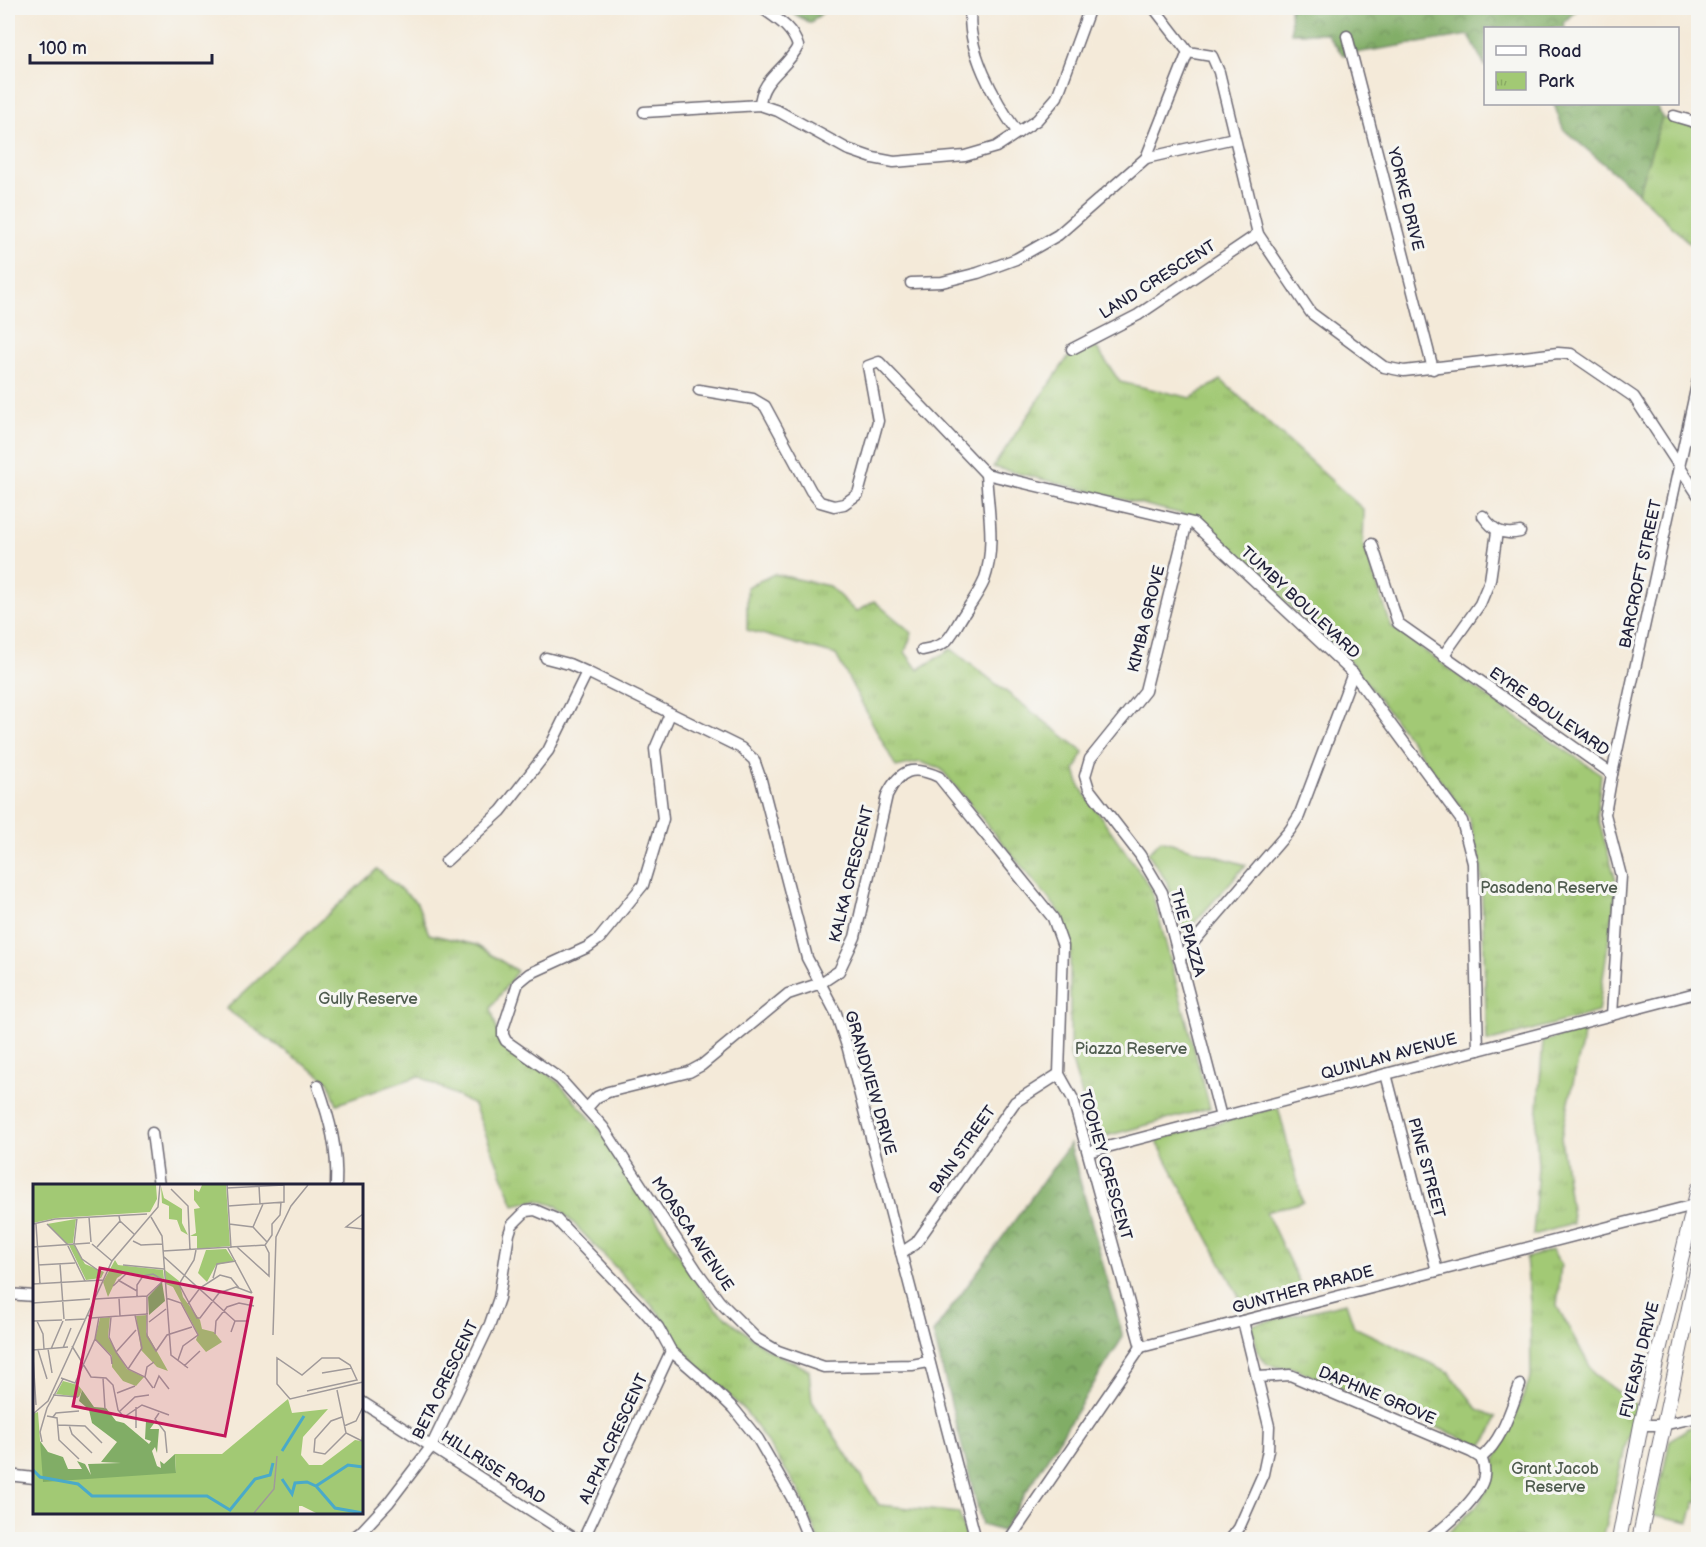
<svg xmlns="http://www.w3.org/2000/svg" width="1706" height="1547" viewBox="0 0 1706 1547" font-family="'Balsamiq Sans',sans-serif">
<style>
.grass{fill:#a2c974;stroke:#627658;stroke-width:1.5}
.forest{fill:url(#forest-crowns);stroke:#526850;stroke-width:1.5}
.park{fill:url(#park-tufts);stroke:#627658;stroke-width:1.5}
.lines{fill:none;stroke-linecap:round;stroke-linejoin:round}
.street-casing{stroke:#6c6872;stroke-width:13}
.secondary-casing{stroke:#6c6872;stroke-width:16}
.street{stroke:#fff;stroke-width:10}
.secondary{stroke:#fff;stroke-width:14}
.labels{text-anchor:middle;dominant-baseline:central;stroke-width:6;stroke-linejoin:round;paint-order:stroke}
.street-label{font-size:16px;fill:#22223b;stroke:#f6f6f2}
.park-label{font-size:16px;fill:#4f5c4f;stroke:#f6f6f2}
.inset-river{fill:none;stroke:#4aaac9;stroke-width:3}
.inset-road{fill:none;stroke:#a09a9a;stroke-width:1.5}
.view{fill:#c2185b;fill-opacity:0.15;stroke:#c2185b;stroke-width:3}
.inset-edge{fill:none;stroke:#22223b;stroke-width:3}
</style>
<defs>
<pattern id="forest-crowns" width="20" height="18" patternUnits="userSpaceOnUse" patternTransform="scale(1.5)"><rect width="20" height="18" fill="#81ad66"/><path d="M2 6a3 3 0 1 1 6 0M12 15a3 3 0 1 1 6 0" fill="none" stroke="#698c55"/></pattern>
<pattern id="park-tufts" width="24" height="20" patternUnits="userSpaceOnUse" patternTransform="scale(1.5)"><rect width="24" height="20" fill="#a2c974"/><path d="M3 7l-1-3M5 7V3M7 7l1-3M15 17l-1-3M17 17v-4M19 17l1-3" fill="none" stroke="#8bac65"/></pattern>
</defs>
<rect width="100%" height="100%" fill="#f6f6f2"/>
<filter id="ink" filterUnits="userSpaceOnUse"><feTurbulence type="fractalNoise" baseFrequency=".0167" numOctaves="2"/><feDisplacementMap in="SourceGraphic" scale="12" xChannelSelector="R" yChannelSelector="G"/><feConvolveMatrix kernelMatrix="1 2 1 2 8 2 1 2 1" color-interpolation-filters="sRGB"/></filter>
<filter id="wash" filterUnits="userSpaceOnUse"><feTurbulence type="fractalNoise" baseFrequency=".008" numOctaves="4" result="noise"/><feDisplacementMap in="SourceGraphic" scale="24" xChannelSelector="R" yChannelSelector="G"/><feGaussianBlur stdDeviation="1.35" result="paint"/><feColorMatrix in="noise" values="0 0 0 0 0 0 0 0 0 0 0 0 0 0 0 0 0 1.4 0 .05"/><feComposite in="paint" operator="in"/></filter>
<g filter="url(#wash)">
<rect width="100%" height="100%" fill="#f4ead9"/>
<path class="grass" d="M1161,840L1246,865L1185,933L1167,882L1148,853Z"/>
<g class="forest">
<path d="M784,8H828L810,23Z"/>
<path d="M1290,8H1579L1563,23L1565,28H1486L1485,67L1469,35L1343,55L1326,33H1291Z"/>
<path d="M1554,104H1657L1662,118L1638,193L1563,129Z"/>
<path d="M1070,1144L1123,1337L1002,1531L982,1525L933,1333Z"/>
</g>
<g class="park">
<path d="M1662,118L1698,127V244L1689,243L1638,193Z"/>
<path d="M1096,347L1120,382L1191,398L1221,380L1364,510L1363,543L1391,626L1507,711L1601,774L1597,815L1617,884L1598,1012L1487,1042L1481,866L1469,818L1354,666L1194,517L993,467L1068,357Z"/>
<path d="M774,574L829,586L856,612L874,601L912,633L905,652L918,670L951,649L1084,752L1075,770L1080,787L1151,888L1210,1108L1095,1139L1070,1055V956L1063,916L941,769L920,762L896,767L836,655L747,630V587Z"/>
<path d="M377,869L417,903L429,934L476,945L517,971L491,1008L501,1045L529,1060L558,1082L600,1129L675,1249L715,1308L765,1348L809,1370L812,1401L879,1505L959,1513L966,1539H818L799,1490L747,1413L690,1358L658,1312L557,1206L537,1200L514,1205L474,1105L419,1076L337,1104L328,1081L226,1009Z"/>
<path d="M1585,1030L1561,1137L1573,1224L1533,1235L1538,1166L1536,1132L1543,1041Z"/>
<path d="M1278,1107L1303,1202L1266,1212L1304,1292L1245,1308L1156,1140Z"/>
<path d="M1552,1250L1561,1264L1557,1306L1594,1374L1636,1405L1602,1539H1442L1480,1502L1493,1477L1494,1463L1531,1378L1530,1303L1526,1258Z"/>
<path d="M1346,1303L1354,1327L1449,1372L1478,1409L1496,1417L1493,1429L1482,1446L1293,1368C1255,1368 1261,1357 1251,1325Z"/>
<path d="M1698,1426V1502H1695L1689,1522L1654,1515L1670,1440L1688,1428Z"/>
</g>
</g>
<g filter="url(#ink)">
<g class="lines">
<defs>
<g id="street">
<path d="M971,8C965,48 995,101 1018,133"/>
<path d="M1154,8L1188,52L1212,56L1219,72L1258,234L1311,313L1384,367L1404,371L1558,353L1571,354L1634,397L1698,495"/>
<path d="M1347,36L1433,369"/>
<path d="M760,105C761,78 788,68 798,46C792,27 777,19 762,8"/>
<path d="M644,112L760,105L778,111L847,149L873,158L894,162L965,156L996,147L1037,120L1057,97L1089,10L1093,8"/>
<path d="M1674,116L1698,123"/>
<path d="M1146,158L1234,138"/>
<path d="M911,283L942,282L978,273L1016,259L1058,235L1146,158L1188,52"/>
<path d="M1072,349L1138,315L1258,234"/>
<path d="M699,390L753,399L765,406L811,491L820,502L834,506L844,504L858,494L878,421L868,366L879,362L986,474L1193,523L1353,673L1462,821L1473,863L1478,1050"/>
<path d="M1483,516C1493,530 1502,536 1520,532"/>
<path d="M1187,522L1145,691L1090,759L1085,776L1089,789L1140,855L1162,892L1221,1117"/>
<path d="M1372,544L1398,623L1612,774L1605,814L1621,876L1612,1015"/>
<path d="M922,650C949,645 948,640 962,617C969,606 979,593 984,581C996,548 988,508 986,474"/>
<path d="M1443,656L1480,604L1490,580L1497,532"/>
<path d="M546,658L569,664L587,672L741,748L754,760L761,780L807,958L836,1013L848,1049L976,1540"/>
<path d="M670,714L655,749L663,819L643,885L599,939L588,947L529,974L518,983L503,1029V1035L506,1041L560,1079L603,1127L697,1271L719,1301L757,1339L778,1351L824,1367L912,1365L928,1362"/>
<path d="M1612,774L1698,380"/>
<path d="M446,861L501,811L548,751L587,672"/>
<path d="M1179,959L1290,830L1299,816L1353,673"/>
<path d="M1386,1074L1437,1271"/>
<path d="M318,1086C330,1120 338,1149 336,1186"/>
<path d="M587,1108L597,1097L608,1092L689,1072L702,1065L788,994L821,983L839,971L855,937L887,795C900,769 913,765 939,777L1053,918L1063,946L1059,1074L1073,1099L1141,1347"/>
<path d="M152,1133L159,1186"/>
<path d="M1088,1152L1692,994L1698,996"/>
<path d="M901,1253L916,1243L1015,1102L1059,1074"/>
<path d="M8,1294L34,1296"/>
<path d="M1258,1377L1290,1375L1471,1452L1481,1458"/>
<path d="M362,1402L577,1540"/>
<path d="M1641,1425H1663L1698,1417"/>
<path d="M8,1475L34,1478"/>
<path d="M350,1540L361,1532L389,1502L431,1447L490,1324L499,1298L509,1234L512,1225L526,1211L535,1210L556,1219L643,1310L658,1327L671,1351L702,1378L733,1408L758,1439L792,1498L809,1540"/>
<path d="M583,1540L671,1351"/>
<path d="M1009,1540L1141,1347L1698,1204"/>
<path d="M1230,1540L1239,1528L1263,1474L1268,1450L1269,1426L1243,1321"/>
<path d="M1428,1540C1445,1527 1481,1497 1484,1476C1485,1469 1484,1464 1481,1458C1503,1439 1510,1411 1520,1385"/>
</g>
<g id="secondary">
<path d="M1619,1540L1641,1425L1698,1189"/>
<path d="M1639,1540L1698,1266"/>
</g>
</defs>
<use href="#street" class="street-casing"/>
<use href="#secondary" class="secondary-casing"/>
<use href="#street" class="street"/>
<use href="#secondary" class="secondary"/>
</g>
</g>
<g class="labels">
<g class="street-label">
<text transform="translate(1405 199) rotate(76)">YORKE DRIVE</text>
<text transform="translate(1158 280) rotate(-32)">LAND CRESCENT</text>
<text transform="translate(1641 574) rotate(-78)">BARCROFT STREET</text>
<text transform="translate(1300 603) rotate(43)">TUMBY BOULEVARD</text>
<text transform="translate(1147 619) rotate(-76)">KIMBA GROVE</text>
<text transform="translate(1549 712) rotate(35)">EYRE BOULEVARD</text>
<text transform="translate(852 874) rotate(-76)">KALKA CRESCENT</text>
<text transform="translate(1187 933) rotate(74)">THE PIAZZA</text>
<text transform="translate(1389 1057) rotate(-15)">QUINLAN AVENUE</text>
<text transform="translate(870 1083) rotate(74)">GRANDVIEW DRIVE</text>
<text transform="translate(963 1150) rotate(-55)">BAIN STREET</text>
<text transform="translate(1105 1165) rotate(74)">TOOHEY CRESCENT</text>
<text transform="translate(1426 1168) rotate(75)">PINE STREET</text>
<text transform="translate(692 1234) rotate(56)">MOASCA AVENUE</text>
<text transform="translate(1303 1290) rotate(-15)">GUNTHER PARADE</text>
<text transform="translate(1640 1360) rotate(-76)">FIVEASH DRIVE</text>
<text transform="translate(446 1380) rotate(-64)">BETA CRESCENT</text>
<text transform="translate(1377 1396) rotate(23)">DAPHNE GROVE</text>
<text transform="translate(614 1439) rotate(-65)">ALPHA CRESCENT</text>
<text transform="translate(493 1468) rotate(33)">HILLRISE ROAD</text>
</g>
<g class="park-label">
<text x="1549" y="888">Pasadena Reserve</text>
<text x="368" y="999">Gully Reserve</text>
<text x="1131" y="1049">Piazza Reserve</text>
<text x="1555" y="1469">Grant Jacob<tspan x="1555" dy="18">Reserve</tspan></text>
</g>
</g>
<g transform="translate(33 1184)">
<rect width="330" height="330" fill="#f4ead9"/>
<path d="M129,98L132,117L116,131L115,113ZM49,206L61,223L73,224L83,237L91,239L116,260L118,257L112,255L113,237L122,238L117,245H126L124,269L122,263L119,267L124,282L128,284L127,277L131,280L142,270L143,289L109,329H0V257H7L15,268L30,273L35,285H49L44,277L52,280L58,291L55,280L88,279L68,278L84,258L59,239L56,226L49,225L53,223L46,217Z" fill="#81ad66"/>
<path d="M0,1H123L124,15L117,28L23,34L0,39Z" fill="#a2c974"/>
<path d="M169,1H193L197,62L164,65V52H157L163,49L161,25L167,24L161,16V5L166,8ZM128,2L131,14L149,25V39L155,51L148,47L144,36L136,35V22L129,19ZM43,35L40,59L34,60L14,40ZM36,61H41L52,80L71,88L68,94L53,96ZM193,65L201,77L183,81L174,98L165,89L173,66ZM82,76L85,81L130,86L131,95L93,88L84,94L75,113L70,98ZM132,86L146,97L150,113L167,136L169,145L181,148L189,158L173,168L163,156L165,150L140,103L133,100ZM114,131L113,148L135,187L124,183L108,166L103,132ZM77,133L75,153L94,185L111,193L103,202L90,197L79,183V172L62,155L67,134ZM30,197L45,201L49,206L46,213L23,210ZM255,215L259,229L295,225L270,253L268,271L276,281H289L322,256L328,257L330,245V329H283L269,322H266V329H0V230L5,228L10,298L143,289L142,270H189Z" fill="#a2c974"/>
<path class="inset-river" d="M249,267L271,232M0,286L7,293L45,300L59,312H174L197,326L222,295L237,291L240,279M249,295L259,310L262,299L274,298L283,302L315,281L330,283M283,302L302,324L330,329"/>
<path class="inset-road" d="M194,1L198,64M226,2L227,20M194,4L251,1V18L195,22M138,5L155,22L157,66M330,30L313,43L330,45M56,33L58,58M118,33L129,52L138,171L155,184M44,34L41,60L49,75L66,87M87,37L101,50M0,40L22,35L114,30M3,40L7,100M14,40L34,60L52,97M196,40L220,43L234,58M220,43L230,20M100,57L108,61L129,60M59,60L79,77M0,63L57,59M64,63L87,37L86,32M204,63L236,92V69L232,61L239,51V40L247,31L248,18M195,64L219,109M163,66L161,76L146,100L164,134H167L186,109L203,103L219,109M130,67L232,61M130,72L202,137M27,80L31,135M5,81L42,79M90,81L131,85M180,94L184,80L203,77M85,96L104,107M0,100L70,96M80,102L94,89L110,92M114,112V152L123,167L134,151L159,143M104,113V101L110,92L120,90L130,96M86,114L87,132M133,114L148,119L165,151L150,162L145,176M62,115L114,112L131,96M0,119L57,115M155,120L167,104L187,91L198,94L206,104M55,131L58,134L115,130M66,133L62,155L78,172L79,180M78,133L76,153L83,168L95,185L112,193L120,204M32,136L53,135M0,137L29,136M4,137L10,150L11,165M116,138L133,125M198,148L202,137H215M182,150L183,137L194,123L206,119L221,122M240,151L243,53L258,22L275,1M39,162L58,193L73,194L80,201L85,226L91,233L109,221L136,231M30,164L38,144M15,165L19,189M18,165L30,137M0,166L35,163M5,166L14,195M83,168L103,146M0,173L3,221M151,182L167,167M95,185L109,164L102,131M289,189L319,184M112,193L114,183L121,178M28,194L42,199L62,155M70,194L72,225M121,204L126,192L136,205M304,206L313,249L329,257M274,207L324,196L317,181L306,174H289L269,191L244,174V200L257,215L330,198M84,209L102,202M20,211L45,213M103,223V244M87,227L102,213L116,211M126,229L122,235L132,248L134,269M0,230L15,217L79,77L125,23L127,1M14,232L24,234L26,256L46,275M20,233L23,229L46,227M309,233L298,237L282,255L281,268L292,270L313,249M25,241L52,242L69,259M36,241L39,250L59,269M311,242L323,237L330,223M9,258L7,248L14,224L30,195M221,329L241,305L244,272"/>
<path class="view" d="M67,84L219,114L192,252L40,222Z"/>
<rect width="330" height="330" class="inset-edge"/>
</g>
<rect width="1706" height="1547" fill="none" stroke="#f6f6f2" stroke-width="30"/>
<rect x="1484" y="27" width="195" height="78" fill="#f6f6f2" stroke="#a1a1a9" stroke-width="1.5"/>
<rect x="1496" y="46" width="30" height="9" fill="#ffffff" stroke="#a1a1a9" stroke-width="1.5"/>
<text x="1538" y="57" font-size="18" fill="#22223b">Road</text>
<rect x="1496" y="72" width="30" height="18" fill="url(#park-tufts)" stroke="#a1a1a9" stroke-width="1.5"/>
<text x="1538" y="87" font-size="18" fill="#22223b">Park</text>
<path d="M30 54v9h182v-9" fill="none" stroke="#22223b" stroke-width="3"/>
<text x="39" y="54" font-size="18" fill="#22223b" stroke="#f6f6f2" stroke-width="4.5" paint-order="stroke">100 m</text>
</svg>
